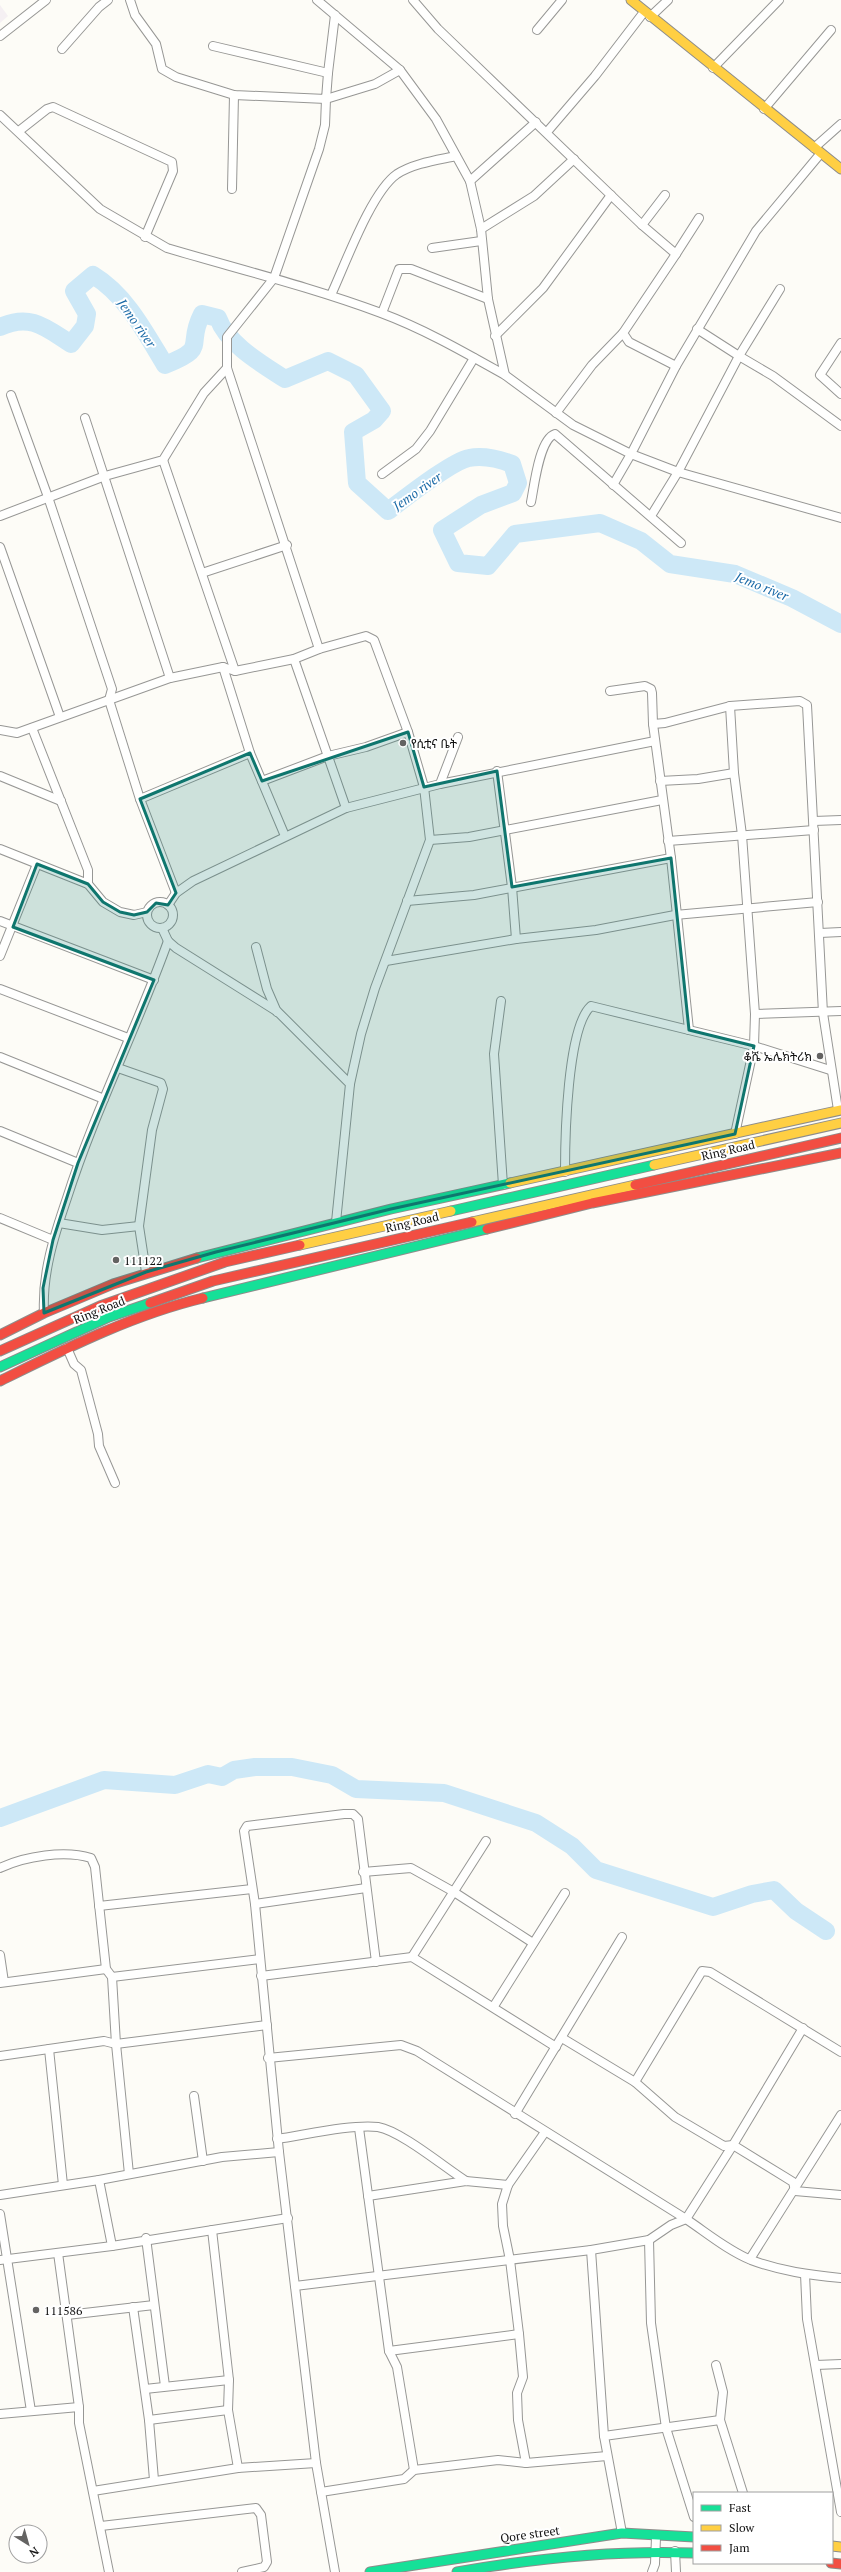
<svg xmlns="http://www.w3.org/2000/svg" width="841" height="2572" viewBox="0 0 841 2572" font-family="'PT Serif','Noto Sans Ethiopic',serif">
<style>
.industrial{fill:#f5f0f3}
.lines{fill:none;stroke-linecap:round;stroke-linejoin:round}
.river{stroke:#cde8f7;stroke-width:18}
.street-casing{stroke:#979795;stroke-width:10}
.fast-casing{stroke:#8e8d8b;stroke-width:11}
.slow-casing{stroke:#8e8d8b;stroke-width:11}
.jam-casing{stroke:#8e8d8b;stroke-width:11}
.street{stroke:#fffffe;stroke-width:8}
.fast{stroke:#16e098;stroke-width:9}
.slow{stroke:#ffcf43;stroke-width:9}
.jam{stroke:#f24e42;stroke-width:9}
.marked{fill:#0f766e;fill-opacity:0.2;stroke:#0f766e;stroke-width:3;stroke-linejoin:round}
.poi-dot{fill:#646362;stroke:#fff;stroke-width:1.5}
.labels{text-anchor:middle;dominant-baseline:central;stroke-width:4;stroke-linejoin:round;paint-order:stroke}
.poi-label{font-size:12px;fill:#111;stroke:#fff;text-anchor:start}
.street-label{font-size:12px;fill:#111;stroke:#fff}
.water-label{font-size:13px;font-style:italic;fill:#1768a6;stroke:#fff}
</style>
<rect width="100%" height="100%" fill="#fdfcf7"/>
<path class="industrial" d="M0,5L8,16L0,23Z"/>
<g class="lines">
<g class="river">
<path d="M0,327C31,313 46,328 71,344L85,326L87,314L74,291L93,275C126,295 145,332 165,365C210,347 185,347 202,314L218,318C227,344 262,364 285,379L328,361L356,375L382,411L374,420L353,432L357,483L388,511C404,499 452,461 469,458C484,455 499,459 512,464L518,483L513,493L481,505L442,530L458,563L488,566L515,534L600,523L641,541L670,564L735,574L792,598L841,624"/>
<path d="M0,1818L104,1780L175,1785L208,1774L222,1777L234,1770L255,1767H292L332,1775L356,1789L444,1793L536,1823L572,1846L596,1870L713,1907L752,1894L774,1890L796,1911L826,1931"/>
</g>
<defs>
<g id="street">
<path d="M130,0L135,15L156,44L162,69L176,77L234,95L326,99L328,73"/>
<path d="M317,0L400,70L436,119L470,181L536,122"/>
<path d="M413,0L438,29L642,225L676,254L623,333L629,342L676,366"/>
<path d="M650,17L668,0"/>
<path d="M537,30L562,0"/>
<path d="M0,36L46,0"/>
<path d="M213,46L328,73L335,15"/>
<path d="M62,49L99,7L108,0"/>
<path d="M713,68L779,0"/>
<path d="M764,109L831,30"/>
<path d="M0,115L100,209L167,248C238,269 311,287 381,313C424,329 464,352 505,375L488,299L481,229L470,181"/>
<path d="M19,131L47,109L53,107L172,162L173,171L145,237"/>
<path d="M547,132L595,76L644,12"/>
<path d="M814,148L841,124"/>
<path d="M821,153L756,231L676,366L631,454L678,472L841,518"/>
<path d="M232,189L234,95"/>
<path d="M642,225L665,195"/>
<path d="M481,229L534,196L574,159"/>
<path d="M432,248L481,241"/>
<path d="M676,254L699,218"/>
<path d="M331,295C345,265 371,192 397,174C414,163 438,160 456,156"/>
<path d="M382,313L399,269H411L488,299"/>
<path d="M697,329L739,356L780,289"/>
<path d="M495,336L543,288L611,195"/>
<path d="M841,343L820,375L841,394"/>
<path d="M505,375L573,425L631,454L613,485"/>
<path d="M11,395L48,497L112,689L109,700L140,799L176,893"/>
<path d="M556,413L592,365L623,333"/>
<path d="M85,418L170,678"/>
<path d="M163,460L235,671"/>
<path d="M382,474L416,449L430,431L474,358"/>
<path d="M531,502C534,488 539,439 555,434L681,543"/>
<path d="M0,516L105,476L163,460L204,393L227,368"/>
<path d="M651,516L678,472L739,356L773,376L841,426"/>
<path d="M0,547L60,717"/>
<path d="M202,573L287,545"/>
<path d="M319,649L227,368V337L274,278L319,149L325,125L326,99L375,84L400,70"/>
<path d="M294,659L346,808"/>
<path d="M223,667L250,753L285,836"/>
<path d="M610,691L645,686L651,689L652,693L653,724L671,858L689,1030"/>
<path d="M730,706L734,773L742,835L755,1014L754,1046L735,1134"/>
<path d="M653,724L665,723L730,706L800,701L807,705L823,1013L838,1110"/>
<path d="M32,728L88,870V884"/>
<path d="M0,730L17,733L170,678L223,667L235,671L294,659L319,649L366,636L374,640L408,732L424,787L430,840L375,988L361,1034L350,1084"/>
<path d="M497,771L512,887L516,939"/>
<path d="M0,776L61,801"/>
<path d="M262,781L328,756L366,747L408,732"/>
<path d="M660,781L698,779L734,773"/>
<path d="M440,784L655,741"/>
<path d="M140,799L250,753"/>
<path d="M814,821L841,820"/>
<path d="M430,840L469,837L662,800"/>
<path d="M668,841L814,830"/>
<path d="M0,849L88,884L103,902L120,912L134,915L147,912"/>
<path d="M407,901L474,895L671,858"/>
<circle cx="160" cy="915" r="13"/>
<path d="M168,905L176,893L193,881L346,808L440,784L458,737"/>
<path d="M0,921L154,980"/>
<path d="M162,928L168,941L176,948L278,1012L350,1084L336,1222"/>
<path d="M820,933L841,932"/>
<path d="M256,947L267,989L277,1012"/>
<path d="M0,956L37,864"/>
<path d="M386,961L516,939L596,930L675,915L818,902"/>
<path d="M0,989L128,1038"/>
<path d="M501,1001L494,1054L503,1185"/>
<path d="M755,1014L841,1011"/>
<path d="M0,1057L104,1099"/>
<path d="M118,1068L161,1083L163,1089L152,1130L139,1226L146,1272"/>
<path d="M0,1131L78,1163"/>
<path d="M565,1172C565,1139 567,1027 591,1006L754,1046L830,1070"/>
<path d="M0,1218L53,1240"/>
<path d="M59,1223L102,1230L139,1226"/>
<path d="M44,1313C42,1273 54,1236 67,1198C95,1110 137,1028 168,941"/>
<path d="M67,1348L74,1364L81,1370L98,1434L99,1446L115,1483"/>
<path d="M0,1868C25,1856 65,1850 91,1858L95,1867L106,1969L112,1977L116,2044L129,2174"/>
<path d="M363,1872L411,1868L454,1892L533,1943"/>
<path d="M255,1904L366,1888"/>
<path d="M99,1906L252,1889"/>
<path d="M0,1955L4,1982"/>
<path d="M412,1957L486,1841"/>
<path d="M261,1976L412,1957L556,2047"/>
<path d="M112,1977L260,1959"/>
<path d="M0,1983L106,1969"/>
<path d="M494,2006L565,1893"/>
<path d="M562,2038L635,2082L675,2117L724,2146L733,2145L785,2177L793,2182L795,2191L841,2195"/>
<path d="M49,2049L63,2185"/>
<path d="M0,2056L104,2041L116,2044L267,2025"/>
<path d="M268,2058L401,2045L417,2051L686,2219C707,2233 727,2250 751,2260C780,2271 810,2275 841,2278"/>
<path d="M635,2082L702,1971L710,1972L841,2052"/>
<path d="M194,2096L203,2161"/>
<path d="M515,2114L622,1937"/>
<path d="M359,2128L389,2351L397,2367L414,2470"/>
<path d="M277,2139C305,2135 351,2124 378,2127C401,2131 444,2167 466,2181"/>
<path d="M99,2180L112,2246"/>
<path d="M0,2195L99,2180L222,2157L279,2152"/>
<path d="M368,2196L466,2181L508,2185"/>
<path d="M0,2214L31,2411"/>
<path d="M212,2230L229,2380L228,2410L238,2468"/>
<path d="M146,2238L165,2386"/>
<path d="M649,2240L651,2323L666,2428L694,2517"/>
<path d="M591,2250L604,2436L622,2533"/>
<path d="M58,2253L79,2407V2423L109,2572"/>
<path d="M750,2259L841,2115"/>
<path d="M0,2260L112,2246L288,2218"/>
<path d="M805,2274L807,2319L841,2512"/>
<path d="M295,2286L591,2250L649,2240L671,2225L686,2219L733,2145L803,2028"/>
<path d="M133,2307L149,2420L154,2480"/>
<path d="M67,2315L154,2305"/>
<path d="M389,2351L519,2334"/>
<path d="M716,2365L723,2392L720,2420L743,2493"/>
<path d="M816,2365L841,2364"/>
<path d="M145,2389L229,2380"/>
<path d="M0,2414L79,2407"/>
<path d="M149,2420L228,2410"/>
<path d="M604,2436L720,2420"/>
<path d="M526,2463L518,2420L517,2393L523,2377L519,2334L510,2260L503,2226L502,2204L508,2185L545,2132"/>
<path d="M93,2491L238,2468L316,2463"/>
<path d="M321,2492L404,2479L414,2470L498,2460L526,2463L607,2456"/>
<path d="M101,2526L256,2508L261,2515L267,2562L264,2567L242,2572"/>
<path d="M675,2551L676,2572"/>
<path d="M335,2572L316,2463L279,2152L255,1904L244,1831L247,1826L344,1814H353L358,1819L376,1962"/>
<path d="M652,2572L655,2564L656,2537"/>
</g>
<g id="fast">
<path d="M451,1211L654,1165"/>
<path d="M197,1258L391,1209L510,1183"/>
<path d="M203,1298L487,1229"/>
<path d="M0,1367L109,1317L150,1303"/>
<path d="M370,2572L622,2533L694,2537"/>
<path d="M457,2572C536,2558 614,2550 694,2553"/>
</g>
<g id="slow">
<path d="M631,0L841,169"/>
<path d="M654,1165L841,1123"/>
<path d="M510,1183L841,1110"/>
<path d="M472,1222L635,1185"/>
<path d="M300,1245L451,1211"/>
<path d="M832,2546L841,2547"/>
</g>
<g id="jam">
<path d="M635,1185L841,1138"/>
<path d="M487,1229L592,1203L841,1153"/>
<path d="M150,1303L213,1281L472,1222"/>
<path d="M0,1335L44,1313L113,1284L197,1258"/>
<path d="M0,1351L100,1306L225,1262L300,1245"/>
<path d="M0,1381C65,1349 132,1315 203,1298"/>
<path d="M831,2563L841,2564"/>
</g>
</defs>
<use href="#street" class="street-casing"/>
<use href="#fast" class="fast-casing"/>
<use href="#slow" class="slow-casing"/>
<use href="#jam" class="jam-casing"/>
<use href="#street" class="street"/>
<use href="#fast" class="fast"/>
<use href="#slow" class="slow"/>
<use href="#jam" class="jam"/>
</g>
<path class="marked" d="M408,732L424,787L497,771L512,887L671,858L689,1030L754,1046L735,1134L391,1209L216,1252L146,1272L44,1313L43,1288L53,1240L78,1163L154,980L13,927L37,864L88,884L103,902L120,912L134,915L147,912L156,903L168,905L176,893L140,799L250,753L262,781Z"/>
<g class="poi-dot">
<circle cx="403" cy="743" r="4"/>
<circle cx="820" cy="1056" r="4"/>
<circle cx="116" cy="1260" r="4"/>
<circle cx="36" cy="2310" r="4"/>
</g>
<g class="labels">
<g class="poi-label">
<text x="411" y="743">የሲቲና ቤት</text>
<text x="812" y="1056" text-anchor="end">ቆሼ ኤሌክትሪክ</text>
<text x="124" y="1260">111122</text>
<text x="44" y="2310">111586</text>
</g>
<g class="street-label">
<text transform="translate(728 1150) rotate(-13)">Ring Road</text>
<text transform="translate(412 1222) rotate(-13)">Ring Road</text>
<text transform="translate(99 1310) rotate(-22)">Ring Road</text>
<text transform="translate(530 2534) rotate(-8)">Qore street</text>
</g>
<g class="water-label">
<text transform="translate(137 323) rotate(55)">Jemo river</text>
<text transform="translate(417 491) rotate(-35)">Jemo river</text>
<text transform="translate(762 586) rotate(22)">Jemo river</text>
</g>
</g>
<rect x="693" y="2492" width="140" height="72" fill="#ffffff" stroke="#a0a0a0"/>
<rect x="701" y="2505" width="20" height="6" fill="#16e098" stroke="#a0a0a0"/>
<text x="729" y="2512" font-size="12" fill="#111111">Fast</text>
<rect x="701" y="2525" width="20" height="6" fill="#ffcf43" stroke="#a0a0a0"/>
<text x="729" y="2532" font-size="12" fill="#111111">Slow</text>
<rect x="701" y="2545" width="20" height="6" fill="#f24e42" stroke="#a0a0a0"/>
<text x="729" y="2552" font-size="12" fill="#111111">Jam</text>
<g transform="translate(28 2544) rotate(143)"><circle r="19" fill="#ffffff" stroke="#a0a0a0"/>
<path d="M0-3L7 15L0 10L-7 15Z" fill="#646362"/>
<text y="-6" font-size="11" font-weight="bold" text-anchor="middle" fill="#111111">N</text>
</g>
</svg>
